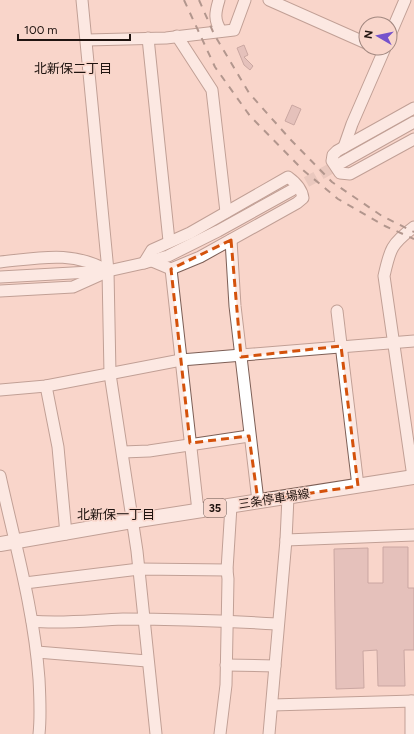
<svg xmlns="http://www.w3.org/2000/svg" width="414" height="734" viewBox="0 0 414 734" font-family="Figtree,'Noto Sans JP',sans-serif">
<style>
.building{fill:#cca8a9;stroke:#916f70}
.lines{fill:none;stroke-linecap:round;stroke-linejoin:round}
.minor-tunnel{stroke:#d8b9af;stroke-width:11;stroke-dasharray:11 5.5;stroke-linecap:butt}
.minor-casing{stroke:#7d5f56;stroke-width:13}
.major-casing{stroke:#7d5f56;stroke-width:16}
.minor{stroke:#fff;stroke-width:11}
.major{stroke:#fff;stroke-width:14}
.rail{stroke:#5c4a44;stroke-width:2;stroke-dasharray:7 7;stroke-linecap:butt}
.marked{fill:none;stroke:#d4520c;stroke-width:3;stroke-dasharray:8 5;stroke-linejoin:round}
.labels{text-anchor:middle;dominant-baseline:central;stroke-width:3;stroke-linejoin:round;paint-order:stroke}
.shield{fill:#f9d6cb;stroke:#614e48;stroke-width:1}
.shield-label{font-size:11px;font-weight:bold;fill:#201410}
.street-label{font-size:12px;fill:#201410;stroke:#f9d6cb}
.neighbourhood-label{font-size:13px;fill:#201410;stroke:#f9d6cb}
</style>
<rect width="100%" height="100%" fill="#f9d6cb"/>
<g class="building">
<path d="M244,45L248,55L244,57L253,66L250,70L244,65L237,48Z"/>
<path d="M292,105L301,109L294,125L285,121Z"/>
<path d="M383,547H408V588H414V650H404L405,686H378L377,650L363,651L364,688L336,689L334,549L368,548V583H383Z"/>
</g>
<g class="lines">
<path class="minor-tunnel" d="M292,190L341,163"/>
<defs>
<g id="minor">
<path d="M82,0L108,271L110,374L137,551L156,734"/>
<path d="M219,0C215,13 214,20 221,31"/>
<path d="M269,0L366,43"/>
<path d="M390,35L405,0"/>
<path d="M177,36L212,90L226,212"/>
<path d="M148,38L169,241"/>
<path d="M87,40L166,38L234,30L245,0"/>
<path d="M414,108L337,151L333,155L332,161L340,173L350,174L414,139"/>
<path d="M344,147L352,124L385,48"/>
<path d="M341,163L414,122"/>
<path d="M231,240L235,306L258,501"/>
<path d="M0,262C40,258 72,250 108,271"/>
<path d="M144,263L152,250L190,233L288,177C295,182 302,189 303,198L297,203L200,257L171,269L152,261"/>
<path d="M171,269L198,511"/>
<path d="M0,277L108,271L144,263L168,256L218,231L292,190"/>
<path d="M0,291L73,287L102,274"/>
<path d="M337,311L358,486"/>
<path d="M46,386L58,447L66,534"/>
<path d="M0,390L46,386L181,360L414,341"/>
<path d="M123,452L149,451L249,436"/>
<path d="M0,476C15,544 34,610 39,679C40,698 41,716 39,734"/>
<path d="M413,477L384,276C390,249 391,244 414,227"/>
<path d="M286,540L414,535"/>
<path d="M25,583L139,569L227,570"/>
<path d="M32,621C62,624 93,620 123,619C175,619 227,621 278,624"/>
<path d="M37,652L147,661"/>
<path d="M226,665L275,666"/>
<path d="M411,701V734"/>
<path d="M272,705L414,701"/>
<path d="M220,734L226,685L228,579L227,570L231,506"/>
<path d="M269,734L286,540L288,497"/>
</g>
<path id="major" d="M0,544L132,521L414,477"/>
</defs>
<use href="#minor" class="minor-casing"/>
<use href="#major" class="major-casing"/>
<use href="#minor" class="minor"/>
<use href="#major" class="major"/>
<g class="rail">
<path d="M184,0L215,67L250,116L303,170L338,199L385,226L414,239"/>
<path d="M199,0L214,34L249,93L290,139L332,182L382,216L414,232"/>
</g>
</g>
<path d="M0 0H414V734H0ZM231,240L241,357L341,346L358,486L258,501L249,436L190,443L171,269Z" fill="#f9d6cb" fill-opacity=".55" fill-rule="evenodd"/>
<path class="marked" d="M231,240L241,357L341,346L358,486L258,501L249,436L190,443L171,269Z"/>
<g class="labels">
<rect class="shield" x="204" y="499" width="22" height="18" rx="3"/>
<g class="shield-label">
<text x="215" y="508">35</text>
</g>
<g class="street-label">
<text transform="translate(274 499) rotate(-9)">三条停車場線</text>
</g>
<g class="neighbourhood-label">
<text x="73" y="68">北新保二丁目</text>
<text x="116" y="514">北新保一丁目</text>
</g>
</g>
<g transform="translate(378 36) rotate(279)"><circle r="19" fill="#f9d6cb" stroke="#a28880"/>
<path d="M0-3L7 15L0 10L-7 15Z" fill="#7653cc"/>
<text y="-6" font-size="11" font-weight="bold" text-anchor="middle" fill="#201410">N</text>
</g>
<path d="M18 34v6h112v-6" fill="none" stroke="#201410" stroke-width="2"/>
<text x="24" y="34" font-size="12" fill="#201410" stroke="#f9d6cb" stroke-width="3" paint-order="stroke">100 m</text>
</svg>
